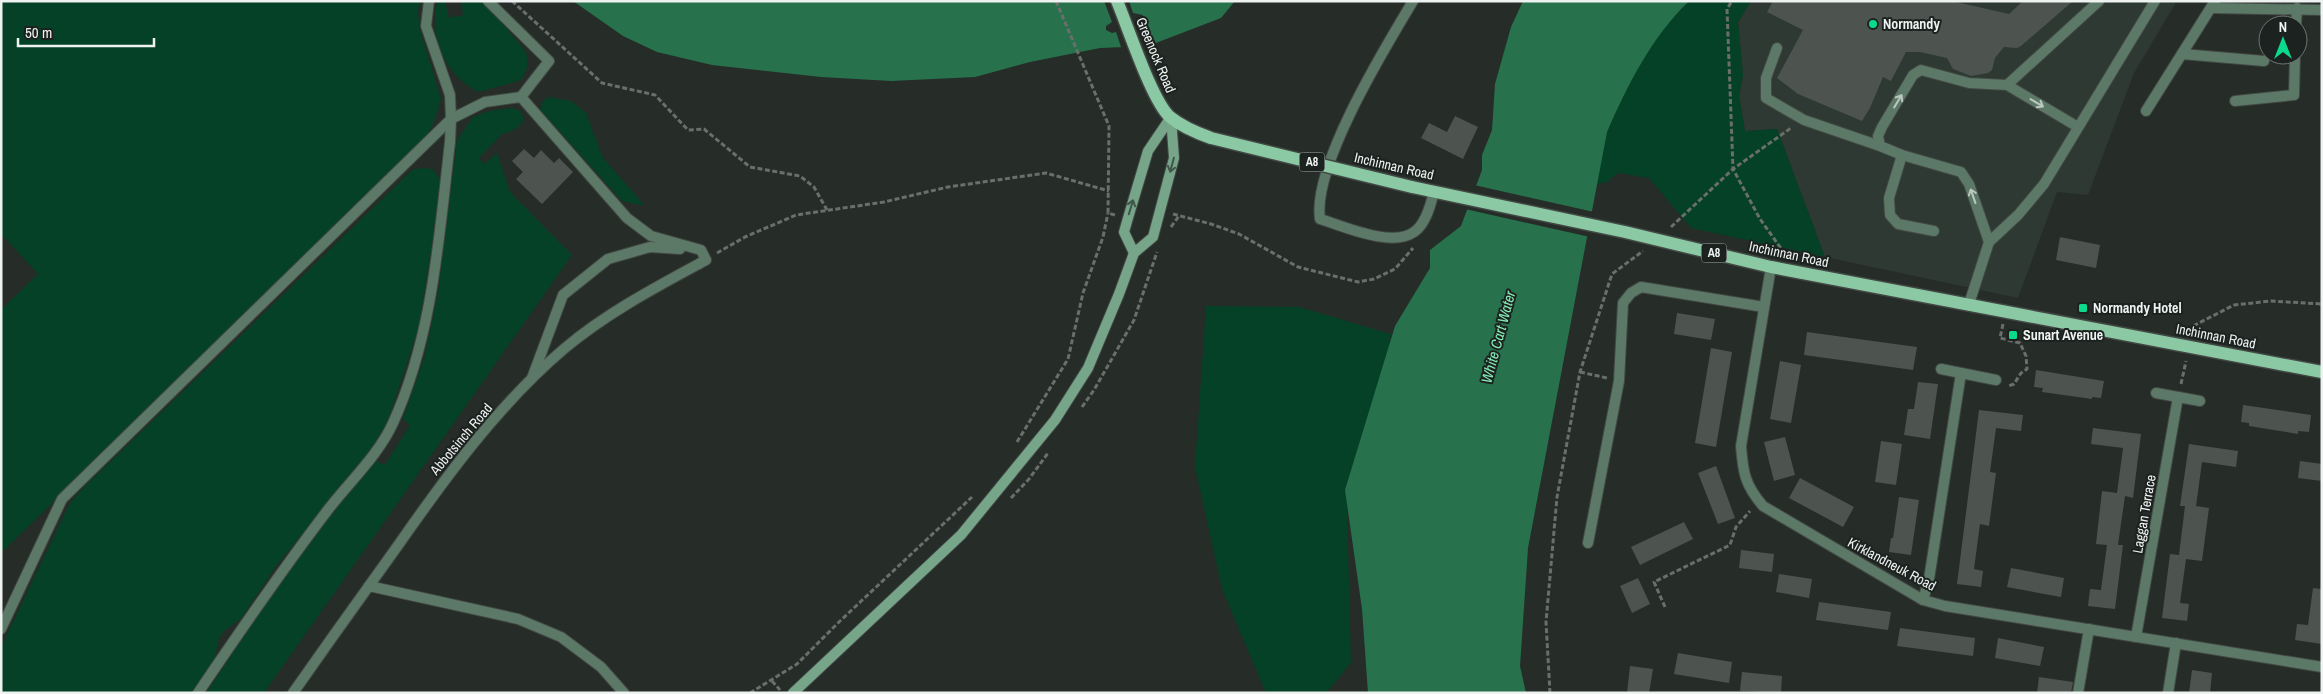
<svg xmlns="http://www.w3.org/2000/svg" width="2323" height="694" viewBox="0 0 2323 694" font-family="'Archivo Narrow',sans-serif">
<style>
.built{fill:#2d3932}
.green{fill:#054127}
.water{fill:#27724d}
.pier{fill:#262c28}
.building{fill:#4d544f}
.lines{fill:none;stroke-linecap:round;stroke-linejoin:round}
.lane-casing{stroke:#424844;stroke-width:12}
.street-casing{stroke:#424844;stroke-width:12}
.secondary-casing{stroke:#424844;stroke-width:12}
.primary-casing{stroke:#424844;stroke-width:15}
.path{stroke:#6a6f6c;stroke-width:3;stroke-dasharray:5 2.5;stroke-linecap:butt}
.lane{stroke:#5c7967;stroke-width:10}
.street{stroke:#5c7967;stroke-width:10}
.secondary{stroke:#77a58a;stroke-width:10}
.primary{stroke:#8bc8a4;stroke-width:12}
.primary-bridge-casing{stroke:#424844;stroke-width:15;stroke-linecap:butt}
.primary-bridge{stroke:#8bc8a4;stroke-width:12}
.oneway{stroke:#bbc8c0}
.oneway2{stroke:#40564a}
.poi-dot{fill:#0bd98b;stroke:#1c221f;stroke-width:2}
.labels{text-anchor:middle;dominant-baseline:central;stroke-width:4;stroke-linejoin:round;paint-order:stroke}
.shield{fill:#1c221f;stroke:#afb4b1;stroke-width:1}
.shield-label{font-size:12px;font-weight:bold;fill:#eef2f0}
.poi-label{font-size:14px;font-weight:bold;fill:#eef2f0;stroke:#1c221f;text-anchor:start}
.street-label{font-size:14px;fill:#eef2f0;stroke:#1c221f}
.water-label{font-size:15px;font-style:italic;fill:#85ecb4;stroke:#1c221f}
</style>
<rect width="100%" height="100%" fill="#262c28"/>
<path class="built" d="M1751,1H2177L2134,73L2088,195L2057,192L2018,298L1825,257L1777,129L1745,131L1739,96L1743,75L1738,22Z"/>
<g class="green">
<path d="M1,1H420L418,11L420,30L441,99L433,125L420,146L1,553V310L38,274L1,234Z"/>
<path d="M438,1H445L449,18L463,15L461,1H484L526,52L528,66L521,80L479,92C447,79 427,34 438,1Z"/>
<path d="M1689,1H1751L1738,22L1743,75L1739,96L1745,131L1777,129L1825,257L1691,228L1649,178L1618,173L1607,182L1597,184C1600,167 1602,148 1607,131C1623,84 1653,35 1689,1Z"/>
<path d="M548,97L571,101L586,113L603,158L645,206L622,201L545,115L540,110L542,102Z"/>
<path d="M512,108L521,111L524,120C518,128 513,132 503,133L479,158L484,164L497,153L510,192L572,255L264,693H206L298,555L376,461L385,465L410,425L403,419L425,355L438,293L457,140L473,117L489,111Z"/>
<path d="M423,168L433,169L440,179L433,238L419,327L387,423L369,453L276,566L241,619L225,630L219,638L214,661L193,693H1V647L70,503L83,488L412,170Z"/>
<path d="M1206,306L1299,307L1391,334L1386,369L1347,507L1351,663L1326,693H1266L1222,589L1195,467Z"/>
</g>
<g class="water">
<path d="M573,1H1235L1221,18L1148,46L1100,48L1030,62L975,77L891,81L821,77L712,65L657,52L623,36Z"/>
<path d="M1523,1H1689C1651,38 1628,84 1607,132L1528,548L1520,666L1526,693H1368L1362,609L1345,490L1395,326L1430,268V250L1461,226L1482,170V155L1492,130L1495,84L1511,27Z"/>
</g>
<g class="pier">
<path d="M1104,1H1129L1133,13L1143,15L1142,22L1138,24L1149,49L1122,50L1116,32L1112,33L1106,30V26L1112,22Z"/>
<path d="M1474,185L1594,212L1590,237L1465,209Z"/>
</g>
<g class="building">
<path d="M1773,1H1952L2009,14L2023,1H2073L2021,46L2017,48L2004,47L1995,58L1992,70L1988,73L1971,76L1953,69L1947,58L1920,52H1906L1891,81L1883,77L1870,108L1862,121L1798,94L1777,78L1803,30L1767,12Z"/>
<path d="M1455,116L1478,127L1463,159L1421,138L1429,123L1447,132Z"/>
<path d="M524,149L534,158L541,150L554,163L559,158L573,172L542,204L516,179L523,172L512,161Z"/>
<path d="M2060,237L2100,245L2096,268L2056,260Z"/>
<path d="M1677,313L1715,319L1711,340L1674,334Z"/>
<path d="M1807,332L1917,347L1913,370L1804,355Z"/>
<path d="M1711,348L1732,352L1716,447L1695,443Z"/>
<path d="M1780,361L1801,365L1791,423L1770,419Z"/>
<path d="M2036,370L2104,381L2101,398L2092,397V399L2042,392L2043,388L2034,387Z"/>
<path d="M1918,382L1938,384L1930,439L1904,435L1908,409H1914Z"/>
<path d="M2243,405L2311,415L2309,432L2298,431V434L2249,426V423L2241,422Z"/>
<path d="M1979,410L2023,415L2021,431L1996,428L1990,472L1996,473L1989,526L1980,524L1974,569L1983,571L1981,587L1957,584Z"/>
<path d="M2093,428L2141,434L2133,498L2125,496L2118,545H2123L2115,609L2088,606L2090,589L2101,590L2107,545L2096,544L2102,491L2117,493L2123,448L2091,444Z"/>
<path d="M1785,437L1795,475L1774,481L1764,442Z"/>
<path d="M1881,441L1902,444L1896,485L1875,482Z"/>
<path d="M2189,444L2238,451L2236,467L2202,462L2196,506L2209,508L2202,561L2186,559L2180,603L2189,604L2187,621L2162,618L2170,554L2179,555L2185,506H2180Z"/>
<path d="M2300,461L2322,464V481L2298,478Z"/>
<path d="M1716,466L1735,518L1718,524L1698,473Z"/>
<path d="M1800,478L1854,507L1843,527L1789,498Z"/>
<path d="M1899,497L1919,500L1911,555L1889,552L1891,538H1893Z"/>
<path d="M1684,522L1693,539L1640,565L1631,547Z"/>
<path d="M1741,550L1774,554L1772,572L1739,568Z"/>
<path d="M2011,568L2064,578L2061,597L2007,587Z"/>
<path d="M1779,574L1812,579L1809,598L1776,592Z"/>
<path d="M1638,578L1650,604L1632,613L1620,586Z"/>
<path d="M2313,588L2322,589V644L2295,640L2297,624L2308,625Z"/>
<path d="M1819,602L1891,612L1888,630L1816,620Z"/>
<path d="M1900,628L1975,638L1973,656L1897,646Z"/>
<path d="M1998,638L2044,647L2040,666L1995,658Z"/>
<path d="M1678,653L1732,662L1729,683L1674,674Z"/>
<path d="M1630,666L1653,669L1649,693H1627Z"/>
<path d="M2192,670L2212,673L2210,693H2189Z"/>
<path d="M1742,672L1782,676L1781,693L1740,691Z"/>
<path d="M2039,677L2073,682L2071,693H2037Z"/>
</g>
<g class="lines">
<defs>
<g id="lane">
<path d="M488,1L549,61L521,97"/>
<path d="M1413,1C1385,48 1312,166 1320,219C1343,226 1392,248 1414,232C1426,224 1431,204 1434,191"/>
<path d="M2296,25L2297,8"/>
<path d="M1777,48L1766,78V98L1804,120L1880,146"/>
<path d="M2182,54L2264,61"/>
<path d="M2007,85L2099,1"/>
<path d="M2235,101L2294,95L2295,55"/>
<path d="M2146,111L2215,1"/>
<path d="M1902,155L1889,198L1890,215L1898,224L1934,231"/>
<path d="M1989,242L1969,184L1961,172L1902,155L1880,146L1878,136L1882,127L1913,75L1921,70L1969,83L2007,85L2078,127"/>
<path d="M532,378L563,295L608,259L650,247L680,249"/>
<path d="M1588,543L1619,381L1623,303L1631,293L1641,287L1764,307"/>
<path d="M369,586L518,619L561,637L601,667L624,693"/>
<path d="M1,629L62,499L451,119L450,95L426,26L429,1"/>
<path d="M198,693C240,631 282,570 327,511C349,482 378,456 393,423C433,335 439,236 450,142L451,119L485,102L521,97L627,218L651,236L701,250L706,260C658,286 608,312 565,348C499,404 448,474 399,544C363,594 328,643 293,693"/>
</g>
<g id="street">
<path d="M2211,8L2322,10"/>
<path d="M1771,267L1741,446C1743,473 1745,485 1763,506L1923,600L1945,606L2322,667"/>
<path d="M1969,304L1989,242L2018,215L2044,184L2155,1"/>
<path d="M1941,369L1996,380"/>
<path d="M2156,393L2200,401"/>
<path d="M1923,600L1929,579L1961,373"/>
<path d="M2136,637L2178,397"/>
<path d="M2078,693L2089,629"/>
<path d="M2168,693L2176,643"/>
</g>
<g id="secondary">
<path d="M1134,253L1124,232L1128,218L1148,151L1171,117"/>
<path d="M793,693L961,535L1055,420L1088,368L1119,294L1134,253L1153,237L1174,158L1171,117"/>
</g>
<g id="primary">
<path d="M1117,1C1128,27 1152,101 1170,117C1181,126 1197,133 1211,138"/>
<path d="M1412,187L1625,232L1771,267L2322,372"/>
</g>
</defs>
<use href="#lane" class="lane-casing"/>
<use href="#street" class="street-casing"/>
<use href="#secondary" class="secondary-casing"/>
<use href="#primary" class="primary-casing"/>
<g class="path">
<path d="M512,1L602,83L655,95L688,130L704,129L750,167L800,176L814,187L827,210"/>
<path d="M1056,1L1109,126L1108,213L1115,215"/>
<path d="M1173,214L1211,224L1239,234L1298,267L1358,282L1374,279L1395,269L1413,248"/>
<path d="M1171,227L1179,216"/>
<path d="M1671,227L1733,169L1727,9L1732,1"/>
<path d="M717,253L745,237L796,215L884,202L948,187L1046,173L1109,191"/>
<path d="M1785,254L1760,219L1733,169L1791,128"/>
<path d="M2003,324L2000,338L2020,343L2026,356L2027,369L2021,373L2014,384L2008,386"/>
<path d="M2192,333L2193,326L2234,305L2271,301L2322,304"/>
<path d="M1580,372L1607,378"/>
<path d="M2181,384L2186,361"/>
<path d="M1082,407L1094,390L1134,320L1157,252"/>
<path d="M1017,442L1068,359L1083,293L1103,237L1108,213"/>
<path d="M1011,498L1029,479L1048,453"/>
<path d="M1665,607L1654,582L1730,545L1736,527L1750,511"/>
<path d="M772,681L780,690"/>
<path d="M750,693L797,664L840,621L972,497"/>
<path d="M1550,693L1546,622L1557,497L1580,372L1612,274L1643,251"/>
</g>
<use href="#lane" class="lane"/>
<use href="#street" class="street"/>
<use href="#secondary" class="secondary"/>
<use href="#primary" class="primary"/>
<defs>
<path id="primary-bridge" d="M1211,138L1412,187"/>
</defs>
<use href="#primary-bridge" class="primary-bridge-casing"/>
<use href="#primary-bridge" class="primary-bridge"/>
</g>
<defs><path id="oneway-shaft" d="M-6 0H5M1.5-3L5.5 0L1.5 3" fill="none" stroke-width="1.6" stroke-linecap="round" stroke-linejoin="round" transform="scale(1.25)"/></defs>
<g class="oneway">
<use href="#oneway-shaft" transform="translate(1898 101) rotate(-59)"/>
<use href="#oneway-shaft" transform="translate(2037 103) rotate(31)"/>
<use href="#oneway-shaft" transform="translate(1973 196) rotate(-109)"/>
</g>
<g class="oneway2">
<use href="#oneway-shaft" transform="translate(1172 165) rotate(105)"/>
<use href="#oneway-shaft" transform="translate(1131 207) rotate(-73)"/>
</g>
<g class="poi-dot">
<circle cx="1873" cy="24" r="5"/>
<rect x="2078" y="303" width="10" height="10" rx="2.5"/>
<rect x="2008" y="330" width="10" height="10" rx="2.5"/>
</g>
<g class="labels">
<g class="shield">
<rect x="1299.5" y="152.5" width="25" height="19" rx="4"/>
<rect x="1701.5" y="243.5" width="25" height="19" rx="4"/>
</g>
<g class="shield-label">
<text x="1312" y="162">A8</text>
<text x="1714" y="253">A8</text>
</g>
<g class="poi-label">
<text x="1883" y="24">Normandy</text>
<text x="2093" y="308">Normandy Hotel</text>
<text x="2023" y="335">Sunart Avenue</text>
</g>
<g class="street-label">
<text transform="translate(1156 55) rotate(67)">Greenock Road</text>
<text transform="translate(1394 166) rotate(13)">Inchinnan Road</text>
<text transform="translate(1789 254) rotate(12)">Inchinnan Road</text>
<text transform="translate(2216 336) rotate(11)">Inchinnan Road</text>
<text transform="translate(461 439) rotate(-50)">Abbotsinch Road</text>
<text transform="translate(2144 514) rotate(-80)">Laggan Terrace</text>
<text transform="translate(1892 564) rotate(28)">Kirklandneuk Road</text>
</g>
<g class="water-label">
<text transform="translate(1498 337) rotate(-75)">White Cart Water</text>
</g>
</g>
<rect width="2323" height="694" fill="none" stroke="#eef2f0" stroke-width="5"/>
<g transform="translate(2283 40)"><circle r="24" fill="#1c221f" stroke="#707573"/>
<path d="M0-4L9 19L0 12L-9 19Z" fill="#0bd98b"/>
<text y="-8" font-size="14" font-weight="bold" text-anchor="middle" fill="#eef2f0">N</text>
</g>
<path d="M18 38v8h136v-8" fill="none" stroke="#eef2f0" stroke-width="2.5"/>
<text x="25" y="38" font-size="15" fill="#eef2f0" stroke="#1c221f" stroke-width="4" paint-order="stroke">50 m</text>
</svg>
